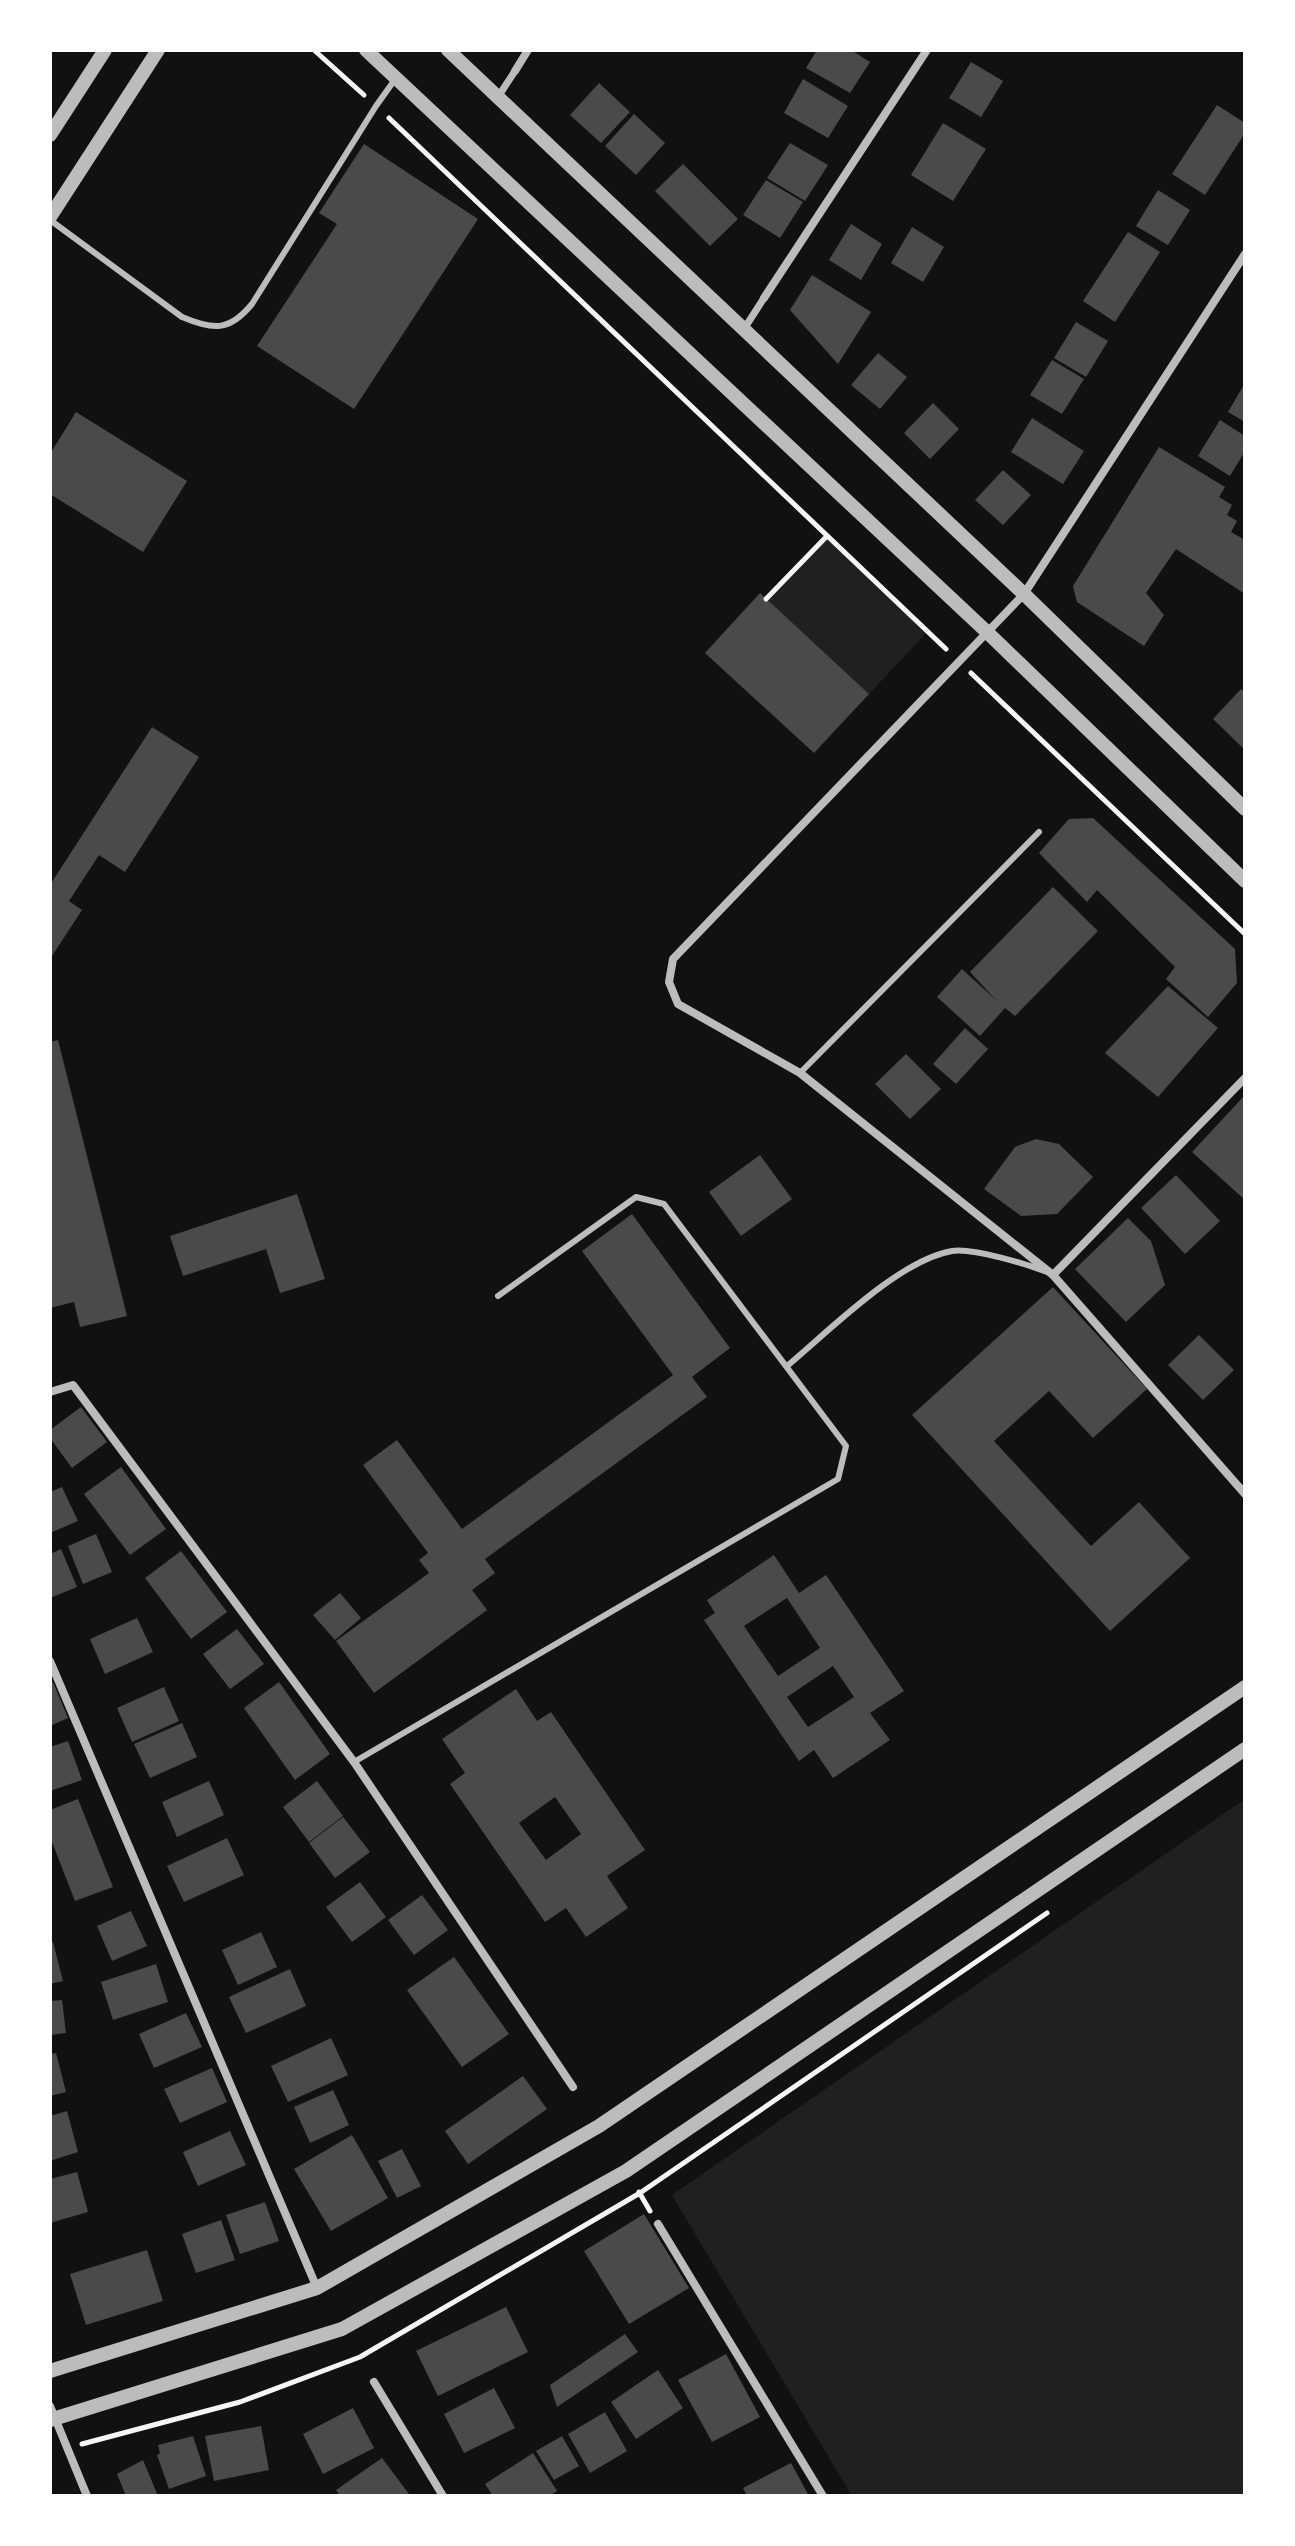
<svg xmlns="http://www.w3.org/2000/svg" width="1295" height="2546" viewBox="0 0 1295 2546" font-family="'Exo 2',sans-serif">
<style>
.green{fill:#202020}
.building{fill:#4a4a4a;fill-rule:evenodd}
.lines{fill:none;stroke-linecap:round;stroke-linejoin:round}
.path{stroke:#f5f5f5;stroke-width:5}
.service{stroke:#bcbcbc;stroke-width:6}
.pedestrian{stroke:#bcbcbc;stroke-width:7}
.minor{stroke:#bcbcbc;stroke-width:8}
.tertiary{stroke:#bcbcbc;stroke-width:14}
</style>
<rect width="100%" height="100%" fill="#111"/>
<g class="green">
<path d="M827,536L927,632L869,694L766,599Z"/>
<path d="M1245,1799V2496H852L672,2195Z"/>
</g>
<g class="building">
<path d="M817,50H851L870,62L850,93L806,68Z"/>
<path d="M971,62L1003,81L981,117L949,98Z"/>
<path d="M803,79L848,106L828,138L784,113Z"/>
<path d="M599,83L630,112L601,143L570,115Z"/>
<path d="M1217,105L1245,123V133L1205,195L1172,174Z"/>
<path d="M634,114L665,143L636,175L605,146Z"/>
<path d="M943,123L986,149L953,201L911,175Z"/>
<path d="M790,143L828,165L805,201L767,178Z"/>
<path d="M364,144L478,219L354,409L257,346L337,224L319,213Z"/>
<path d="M683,164L738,219L710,246L655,191Z"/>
<path d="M766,180L803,202L780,238L743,215Z"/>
<path d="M1158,190L1190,210L1168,245L1136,226Z"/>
<path d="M851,224L882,244L861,280L829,260Z"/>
<path d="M912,227L944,247L923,282L891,263Z"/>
<path d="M1128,232L1160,252L1115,322L1083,301Z"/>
<path d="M812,275L871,312L838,364L790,310Z"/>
<path d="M1076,322L1108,341L1086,377L1054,358Z"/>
<path d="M878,353L907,377L880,409L851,385Z"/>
<path d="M1052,360L1084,379L1062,414L1030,395Z"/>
<path d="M1245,383V422L1228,412Z"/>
<path d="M933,403L959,429L930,459L904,433Z"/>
<path d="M76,412L187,481L143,552L50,494V454Z"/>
<path d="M1032,418L1084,451L1063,484L1011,452Z"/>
<path d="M1220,420L1245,436V451L1230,476L1198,456Z"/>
<path d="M1159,447L1225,487L1219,497L1232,505L1227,515L1237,521L1231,532L1245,540L1243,554L1245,555V594L1176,549L1146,593L1164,615L1144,646L1077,602L1073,586Z"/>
<path d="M1003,470L1031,495L1003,525L975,500Z"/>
<path d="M760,593L869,694L814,753L705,653Z"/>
<path d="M1241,689L1245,693V750L1213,719Z"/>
<path d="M152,727L199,757L125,872L99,855L69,901L82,910L50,959V885Z"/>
<path d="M1093,818L1235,949L1237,983L1208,1017L1166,979L1175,967L1097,890L1087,902L1039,853L1069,819Z"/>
<path d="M1053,887L1098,931L1015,1016L1005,1008L980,1036L937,997L962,969L996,1000L970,972Z"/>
<path d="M1168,986L1218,1028L1158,1097L1105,1053Z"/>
<path d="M965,1028L988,1049L956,1084L933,1064Z"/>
<path d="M58,1040L127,1316L80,1327L74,1302L50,1308V1042Z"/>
<path d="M906,1054L941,1089L910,1119L875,1084Z"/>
<path d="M1245,1095V1200L1192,1152Z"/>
<path d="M1036,1139L1059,1144L1093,1177L1057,1214L1021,1216L984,1189L1015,1147Z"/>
<path d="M760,1155L792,1199L741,1236L709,1192Z"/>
<path d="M1176,1175L1220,1221L1185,1254L1141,1208Z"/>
<path d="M297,1194L325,1279L280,1293L266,1249L183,1276L170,1236Z"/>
<path d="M632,1214L730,1348L692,1377L707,1397L485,1559L495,1573L472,1590L487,1610L374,1693L336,1641L429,1573L419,1560L428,1553L363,1465L397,1440L462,1529L673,1375L582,1251Z"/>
<path d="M1128,1218L1151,1241L1165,1285L1126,1322L1075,1269Z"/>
<path d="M1053,1287L1147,1389L1093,1438L1049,1391L994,1441L1091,1546L1139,1502L1190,1558L1110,1631L912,1415Z"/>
<path d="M1199,1335L1234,1370L1203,1400L1168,1365Z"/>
<path d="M81,1407L107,1442L72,1468L50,1438V1430Z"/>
<path d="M121,1467L166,1529L130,1555L84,1494Z"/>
<path d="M62,1487L78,1521L50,1533V1492Z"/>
<path d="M96,1534L112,1572L83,1584L68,1546Z"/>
<path d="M61,1549L77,1587L50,1598V1554Z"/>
<path d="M181,1551L227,1612L191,1639L145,1578Z"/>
<path d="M774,1555L799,1593L826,1575L904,1691L870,1713L890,1740L833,1778L814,1750L799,1761L704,1620L715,1613L707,1600ZM787,1598L820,1648L778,1676L744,1626ZM833,1666L854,1697L808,1727L787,1697Z"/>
<path d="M340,1593L361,1618L335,1640L313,1615Z"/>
<path d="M137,1618L153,1652L105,1674L90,1639Z"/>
<path d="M237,1629L264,1664L230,1689L203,1654Z"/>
<path d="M53,1682L68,1718L50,1726V1684Z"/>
<path d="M279,1682L330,1754L295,1780L244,1708Z"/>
<path d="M164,1687L179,1721L132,1742L117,1708Z"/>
<path d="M516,1689L537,1721L551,1712L645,1850L607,1876L628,1908L586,1937L566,1908L545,1922L450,1784L465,1773L442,1739ZM555,1797L581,1834L546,1860L519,1823Z"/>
<path d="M182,1723L197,1757L150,1778L134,1744Z"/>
<path d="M68,1741L82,1780L50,1791V1747Z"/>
<path d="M209,1781L224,1815L177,1837L162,1802Z"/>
<path d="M317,1781L343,1816L309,1842L283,1807Z"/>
<path d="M78,1799L113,1887L75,1901L50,1837V1810Z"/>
<path d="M343,1817L370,1852L335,1878L309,1843Z"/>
<path d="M227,1838L244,1875L184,1902L167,1866Z"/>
<path d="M360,1882L386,1917L352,1942L326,1907Z"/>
<path d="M422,1895L448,1930L414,1955L388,1920Z"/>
<path d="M131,1911L147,1946L112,1961L97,1926Z"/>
<path d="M261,1932L277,1967L238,1985L222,1950Z"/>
<path d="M50,1942H53L63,1981L50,1984Z"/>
<path d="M454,1957L509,2034L462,2067L407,1990Z"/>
<path d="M156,1964L168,2002L113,2020L101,1982Z"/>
<path d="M290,1969L306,2006L246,2033L229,1997Z"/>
<path d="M62,2000L66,2033L50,2035V2001Z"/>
<path d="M186,2013L202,2047L154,2068L139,2034Z"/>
<path d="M331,2038L348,2075L288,2102L271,2066Z"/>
<path d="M56,2053L66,2092L50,2096V2054Z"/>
<path d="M212,2068L227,2102L180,2123L164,2089Z"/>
<path d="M523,2076L547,2109L468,2164L445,2131Z"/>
<path d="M333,2090L349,2125L310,2143L294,2107Z"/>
<path d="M67,2111L78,2152L50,2161V2116Z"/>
<path d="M230,2131L246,2165L198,2186L183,2152Z"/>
<path d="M352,2135L388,2198L331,2231L294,2169Z"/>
<path d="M402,2149L421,2186L397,2198L378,2161Z"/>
<path d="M77,2172L88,2212L50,2223V2179Z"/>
<path d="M265,2202L279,2241L240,2254L226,2215Z"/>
<path d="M644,2214L689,2288L629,2324L584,2251Z"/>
<path d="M221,2220L235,2260L196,2273L182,2234Z"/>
<path d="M147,2250L163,2301L86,2325L70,2274Z"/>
<path d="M506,2307L528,2352L438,2396L416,2351Z"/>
<path d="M625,2334L638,2352L557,2407L550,2385Z"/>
<path d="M726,2354L760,2417L712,2442L678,2380Z"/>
<path d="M658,2370L683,2408L636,2439L611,2402Z"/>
<path d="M494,2388L515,2428L464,2453L444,2414Z"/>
<path d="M353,2408L374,2448L323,2474L303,2434Z"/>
<path d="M605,2412L627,2451L590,2473L568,2434Z"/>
<path d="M261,2426L269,2470L214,2481L205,2436Z"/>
<path d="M193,2436L206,2476L169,2489L157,2455L160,2453L158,2445Z"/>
<path d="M562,2436L579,2466L554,2480L536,2451Z"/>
<path d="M533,2453L557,2491L549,2496H493L485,2484Z"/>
<path d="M382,2458L409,2494L340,2496L336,2490Z"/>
<path d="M143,2460L158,2496H126L117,2474Z"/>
<path d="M791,2463L809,2496H747L743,2488Z"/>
</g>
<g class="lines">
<g class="path">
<path d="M314,50L364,95"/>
<path d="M389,118L946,649"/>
<path d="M766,599L827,536"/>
<path d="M971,673L1245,934"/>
<path d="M639,2192L650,2211"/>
<path d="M82,2444L240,2402L360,2357L640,2193L1047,1913"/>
</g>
<g class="service">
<path d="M50,220L182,317C213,330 229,332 252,304L376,106L396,78"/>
<path d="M800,1073L1039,832"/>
<path d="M787,1366C829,1331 899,1260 952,1251C974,1248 1026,1264 1047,1272"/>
<path d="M354,1762L838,1479L846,1446L664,1204L636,1197L498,1296"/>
</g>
<g class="pedestrian">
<path d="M498,97L515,71"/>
<path d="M744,329L764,298"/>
</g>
<g class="minor">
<path d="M515,71L528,50"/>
<path d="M1245,254L1024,594L673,959L669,982L678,1004L800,1073L1053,1275L1245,1494"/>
<path d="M764,298L927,50"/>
<path d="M1053,1275L1245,1078"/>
<path d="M50,1392L73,1385L354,1762L573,2087"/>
<path d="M50,1661L317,2288"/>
<path d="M658,2224L823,2496"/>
<path d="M374,2382L443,2496"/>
<path d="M50,2406L87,2496"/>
</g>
<g class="tertiary">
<path d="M366,50L988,633L1245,881"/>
<path d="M448,50L1024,594L1245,809"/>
<path d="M50,135L105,50"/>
<path d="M50,217L158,50"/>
<path d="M50,2371L317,2288L599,2126L1245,1687"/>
<path d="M50,2420L342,2329L626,2171L1245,1749"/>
</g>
</g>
<rect width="1295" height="2546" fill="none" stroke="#ffffff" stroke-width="104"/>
</svg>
